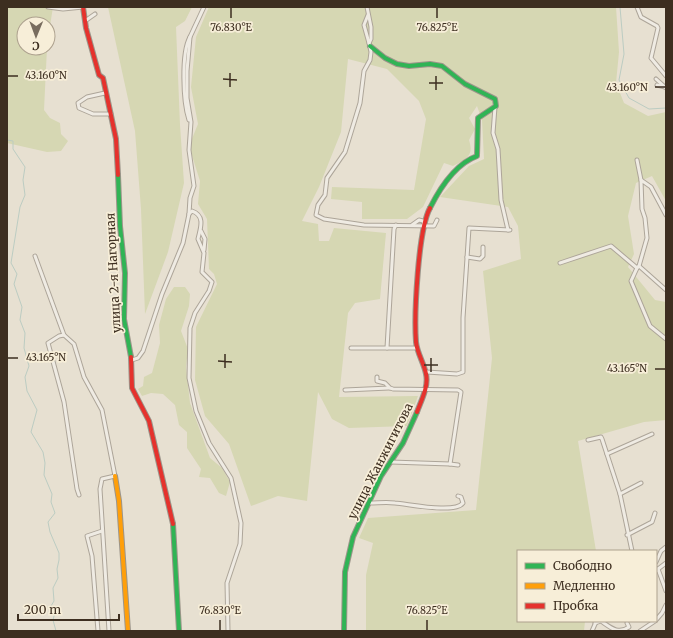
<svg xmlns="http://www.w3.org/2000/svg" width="673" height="638" viewBox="0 0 673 638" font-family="Merriweather,serif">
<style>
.green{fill:#d6d7b3}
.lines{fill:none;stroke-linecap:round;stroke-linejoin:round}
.stream{stroke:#bcccc2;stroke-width:1}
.street-casing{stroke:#ada599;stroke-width:5}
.fast-casing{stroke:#9c958a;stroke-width:6}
.slow-casing{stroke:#9c958a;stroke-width:6}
.jam-casing{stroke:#9c958a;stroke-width:6}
.street{stroke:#efebe3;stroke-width:3}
.fast{stroke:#30b455;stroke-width:4}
.slow{stroke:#ff9f0a;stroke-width:4}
.jam{stroke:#e5322d;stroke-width:4}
.ticks{fill:none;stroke:#3d2e20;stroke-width:1.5}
.labels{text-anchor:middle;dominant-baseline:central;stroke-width:3.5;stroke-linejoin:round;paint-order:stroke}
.street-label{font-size:12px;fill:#3d2e20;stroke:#f7eed8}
.ticks-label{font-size:10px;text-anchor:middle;fill:#3d2e20;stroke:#f7eed8;stroke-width:3.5;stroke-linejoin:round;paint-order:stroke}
</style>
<rect width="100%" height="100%" fill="#e7e0d1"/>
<g class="green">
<path d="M7,7H53L48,38V24H24V48H47L44,110L50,118L60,123L61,134L68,141L61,151L47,152L7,143Z"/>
<path d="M108,7H192L185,21L176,27L180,125L184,183L168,252L145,314L141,209L135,131Z"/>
<path d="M209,7H616L619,52L616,83L624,103L648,116L666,112V201L652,176L636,183L628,216L634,254L628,267L655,300L666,302V420L644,422L578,441L596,551H518V621H585L584,631H366V575L373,543L359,538L368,518L476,510L492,358L483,271L521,259L518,226L508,207L440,197L469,166L484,159L482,120L477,106L469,118L475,129L469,140C474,156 467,159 453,166L444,163L423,207L407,219H362V202L331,199L332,187L414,190L426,119L419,101L387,69L348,59L341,132L319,187L302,221L318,224L319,241H329L334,228L386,233L380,299L355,303L348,313L339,397L418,396L407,426L349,428L332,419L318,392L307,501L278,496L251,506L229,444L205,416L195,380L196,327L217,284L214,274L209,269L207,219L198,204L200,181L189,146L198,124L191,87L196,37Z"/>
<path d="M174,287H185L190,294L189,306L181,331L188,349L186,367L190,403L210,458L222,468L230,482L226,496L219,493L210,478L199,477L201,469L187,448V432L179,425L175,405L163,394L151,393L142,396L138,389L143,386L144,377L152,373L160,343L159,325L166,299Z"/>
</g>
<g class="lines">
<g class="stream">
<path d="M620,7L624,54L619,80L629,98L649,109L666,108"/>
<path d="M7,140L13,141V149L25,167L23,180L25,195L20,207L11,263L17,274L14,284L22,307L20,320L25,333L24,348L29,366L25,377L27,391L37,410L31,432L43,452L45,463L44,475L52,494L51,502L55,513L48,522L50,532L59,553V560L57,569L58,578L53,588L54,601L51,606L55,612L53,620L56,631"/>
</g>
<defs>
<g id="street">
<path d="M48,7L63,9L83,7"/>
<path d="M367,7L371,27V39L369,43L371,52L370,60L364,71L360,103L345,152L327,178L325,195L318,205L316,215L324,219L364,225L434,226L437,220"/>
<path d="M637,7L641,17L657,26L658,28L651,58L666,76"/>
<path d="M368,15L364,25L369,43"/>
<path d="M85,21L95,14"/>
<path d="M656,79L666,88"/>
<path d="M657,85L665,87"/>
<path d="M105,93L87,97L78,103L79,108L93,114H111"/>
<path d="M495,107L493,133L498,149L501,200L508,230"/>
<path d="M189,120C183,102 181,53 190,37"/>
<path d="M637,160L641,180"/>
<path d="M189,214L192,211C206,216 200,229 198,239L204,253L202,272L212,282L209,291L195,313L190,328L189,378L196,411L209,443L231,478L241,523L240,544L227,583L228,631"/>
<path d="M412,225L419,220L423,221L424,224"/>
<path d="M201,231L205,239L204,250"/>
<path d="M35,256L64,335"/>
<path d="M467,257L480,259L483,256V247"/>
<path d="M560,263L611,246L637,268L639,266L666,290"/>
<path d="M639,266L647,238L645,218L642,209L641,180L651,187L666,215"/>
<path d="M637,268L631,281L650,326L666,339"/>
<path d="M351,348H417"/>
<path d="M387,348L394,229L396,225"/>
<path d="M132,360L138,358L143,351L162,294L183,243L189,214L190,198L194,186L189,150L191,122L187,98V71L190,37L204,7"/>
<path d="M427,372L457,374L463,372V318L469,228L510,230"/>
<path d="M377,377V381L385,383L390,388L393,389L458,390L461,392L450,464L391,462"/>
<path d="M345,390L389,388"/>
<path d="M588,440L601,437L602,439L620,494L632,551"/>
<path d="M607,454L652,434"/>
<path d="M450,464L458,465"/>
<path d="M620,494L641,483"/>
<path d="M79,495L77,489L64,402L48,343L59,336L64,335L74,344L84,377L102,410L115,476L102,479L100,489L109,631"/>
<path d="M369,503C378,503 387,502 395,503C409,504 455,514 463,503L461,497L458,496"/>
<path d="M627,535L652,522L655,513"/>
<path d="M656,562L661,551L666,547"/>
<path d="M658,569L666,563"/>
<path d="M656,571L658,569L666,591"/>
<path d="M656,620L662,613L666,605"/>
<path d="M595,623L601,621C610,627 618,635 629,627L627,623"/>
<path d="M98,631L92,556L87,536L102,531"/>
<path d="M592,631L596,622"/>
<path d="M640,631L655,621"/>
</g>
<g id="fast">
<path d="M370,46L385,58L397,64L409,66L430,64L442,66L465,84L495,99L496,106L478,118L477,156C455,164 440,188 430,208"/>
<path d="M118,175L120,226L125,273L124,319L131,357"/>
<path d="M173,524L179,631"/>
<path d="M344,631L345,572L353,537L381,476L403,443L417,412"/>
</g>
<path id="slow" d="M115,476L119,501L128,631"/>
<g id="jam">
<path d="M83,7L86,28L99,75L103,78L116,139L118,175"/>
<path d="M131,357L132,388L149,421L173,524"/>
<path d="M417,412C421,401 429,386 426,374C424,363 417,353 416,342C414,315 418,230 430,208"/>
</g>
</defs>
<use href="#street" class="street-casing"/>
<use href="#fast" class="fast-casing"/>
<use href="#slow" class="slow-casing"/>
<use href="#jam" class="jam-casing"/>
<use href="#street" class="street"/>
<use href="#fast" class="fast"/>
<use href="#slow" class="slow"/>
<use href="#jam" class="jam"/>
</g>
<path class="ticks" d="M231,18V8M437,18V8M8,76H18M223,79L237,80M429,83H443M230,87V73M655,87H665M436,90V76M8,358H18M218,361L232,362M424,365H438M225,368V354M655,369H665M431,372V358M220,630V620M427,630V620"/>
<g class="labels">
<g class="street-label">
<text transform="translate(113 273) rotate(-93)">улица 2-я Нагорная</text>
<text transform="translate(380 461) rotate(-63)">улица Жанжигитова</text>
</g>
</g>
<g class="ticks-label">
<text x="231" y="31">76.830°E</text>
<text x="437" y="31">76.825°E</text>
<text x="46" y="79">43.160°N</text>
<text x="627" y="91">43.160°N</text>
<text x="46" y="361">43.165°N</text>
<text x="627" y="372">43.165°N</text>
<text x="220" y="614">76.830°E</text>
<text x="427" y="614">76.825°E</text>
</g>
<rect width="673" height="638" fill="none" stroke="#3d2e20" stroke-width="16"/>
<rect x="517" y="550" width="140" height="72" fill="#f7eed8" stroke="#ada18e"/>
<rect x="525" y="563" width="20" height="6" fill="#30b455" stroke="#ada18e"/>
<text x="553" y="570" font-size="12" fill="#3d2e20">Свободно</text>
<rect x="525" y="583" width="20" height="6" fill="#ff9f0a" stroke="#ada18e"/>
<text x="553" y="590" font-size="12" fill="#3d2e20">Медленно</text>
<rect x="525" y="603" width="20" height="6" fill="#e5322d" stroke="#ada18e"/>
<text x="553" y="610" font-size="12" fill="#3d2e20">Пробка</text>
<g transform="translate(36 36) rotate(181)"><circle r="19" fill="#f7eed8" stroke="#ada18e"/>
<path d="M0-3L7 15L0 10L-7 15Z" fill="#786c5e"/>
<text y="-6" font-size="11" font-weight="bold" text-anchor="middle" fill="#3d2e20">С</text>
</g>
<path d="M18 614v6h101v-6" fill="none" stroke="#3d2e20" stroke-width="2"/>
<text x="24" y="614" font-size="12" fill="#3d2e20" stroke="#f7eed8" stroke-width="3" paint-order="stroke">200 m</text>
</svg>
